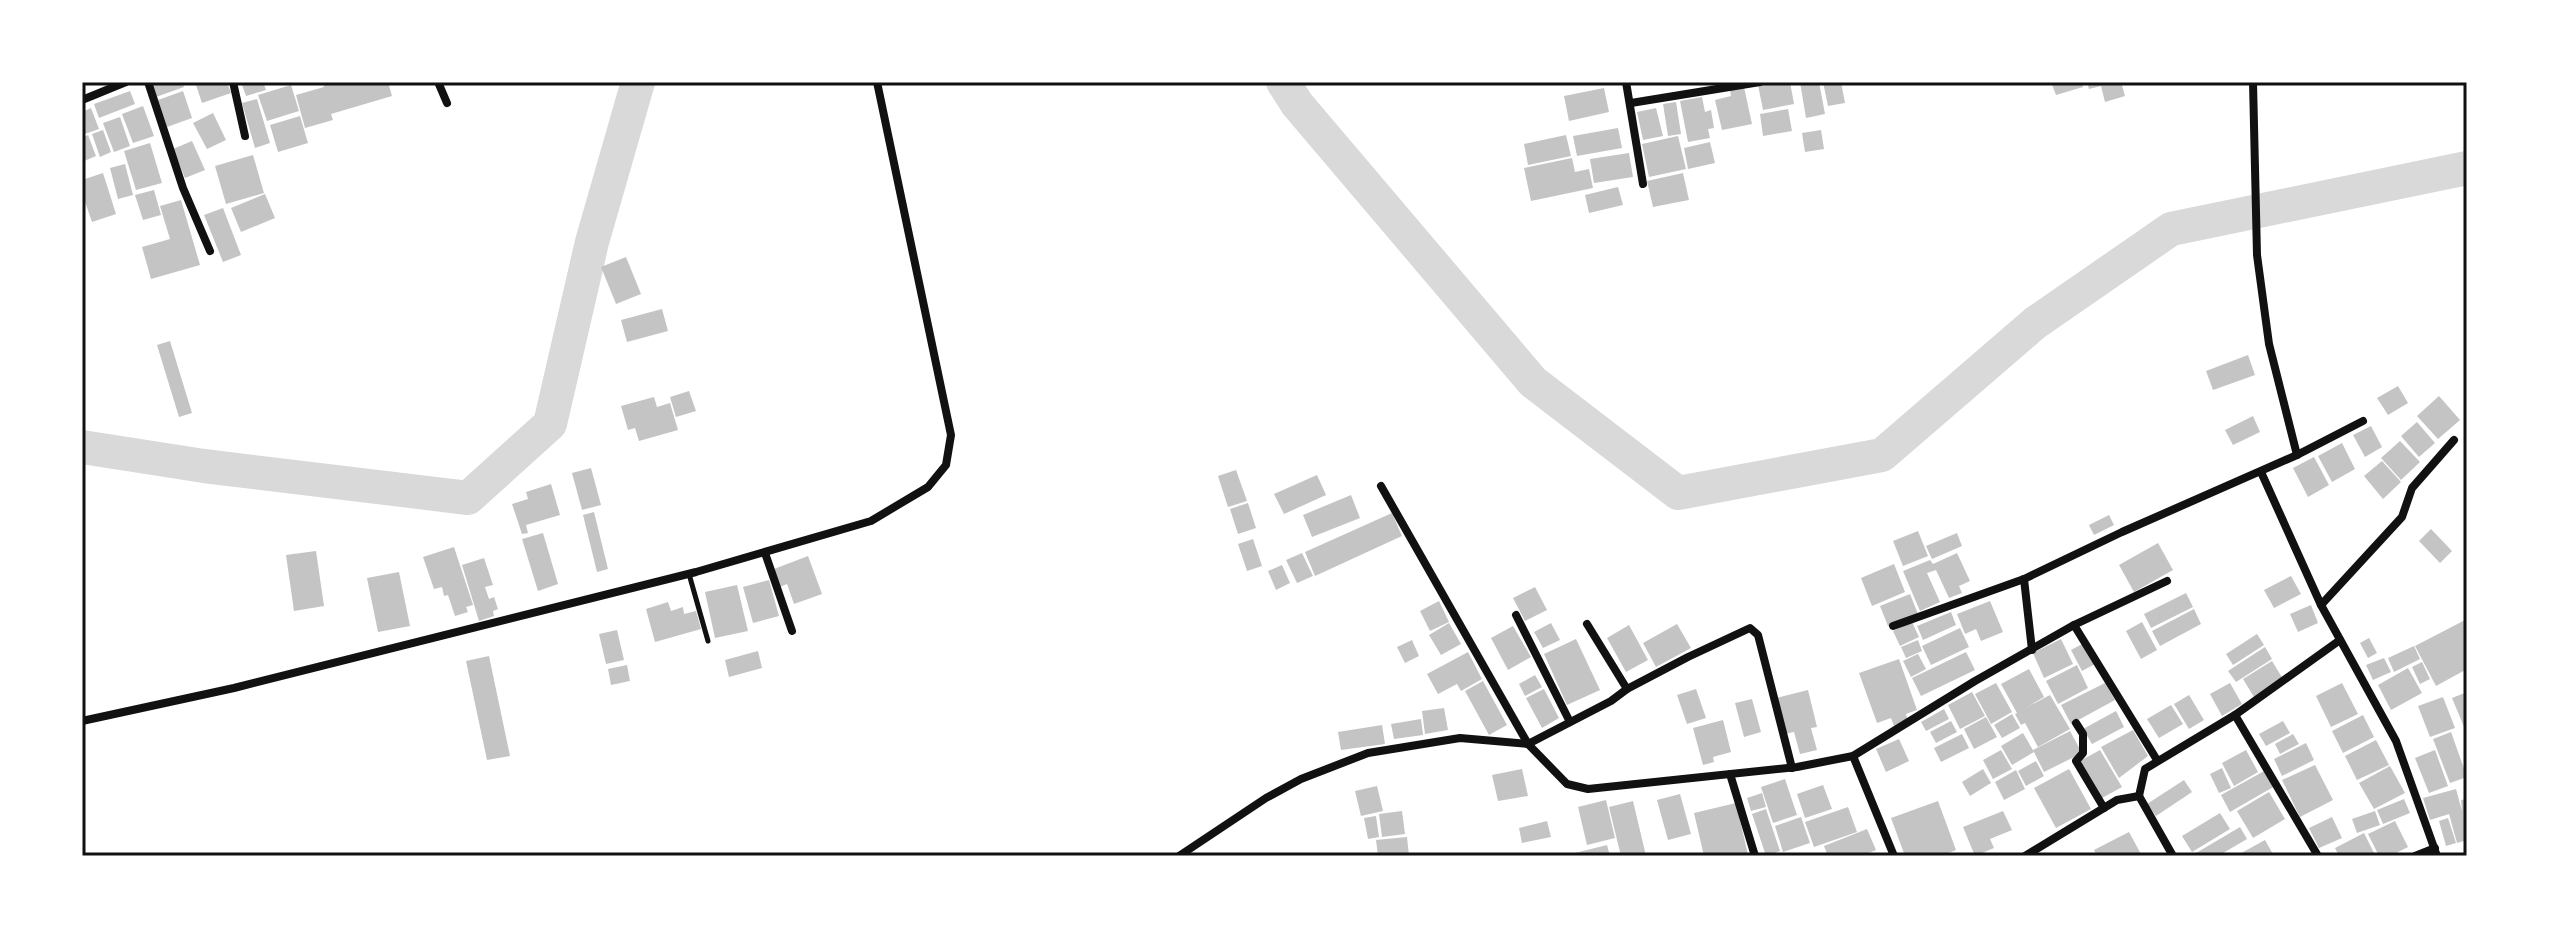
<svg xmlns="http://www.w3.org/2000/svg" width="2549" height="938" font-family="'Crimson Pro',serif">
	<rect width="100%" height="100%" fill="#fff"/>
	<g fill="none" stroke-linecap="round" stroke-linejoin="round">
		<g stroke="#d9d9d9" stroke-width="34">
			<path d="M1283,82L1297,104L1533,382L1678,493L1882,455L2035,323L2171,229L2467,168"/>
			<path d="M82,447L204,466L468,498L550,424L592,242L638,82"/>
		</g>
	</g>
	<g fill="#c4c4c4">
		<path d="M151,82H182L184,87L156,97Z"/>
		<path d="M195,82H227L231,93L202,103Z"/>
		<path d="M241,82H263L266,90L246,96Z"/>
		<path d="M326,82H388L392,96L331,114L333,120L305,128L296,95L324,87L323,83Z"/>
		<path d="M1773,82H1790L1794,104L1763,110L1758,85Z"/>
		<path d="M1800,82H1819L1825,114L1806,118Z"/>
		<path d="M1823,82H1841L1845,103L1828,106Z"/>
		<path d="M2051,82H2082L2083,87L2056,95Z"/>
		<path d="M2087,82H2121L2125,96L2105,102L2101,86L2089,89Z"/>
		<path d="M291,85L299,111L267,121L258,95Z"/>
		<path d="M1744,87L1752,124L1722,130L1715,100L1731,96L1730,90Z"/>
		<path d="M1604,88L1609,112L1569,121L1564,96Z"/>
		<path d="M130,91L135,104L99,118L94,104Z"/>
		<path d="M183,91L192,118L167,127L158,100Z"/>
		<path d="M1702,97L1705,112L1711,110L1714,128L1708,129L1710,138L1688,142L1680,101Z"/>
		<path d="M257,99L270,143L255,148L242,103Z"/>
		<path d="M1676,102L1681,134L1668,136L1663,104Z"/>
		<path d="M143,106L154,136L133,143L122,114Z"/>
		<path d="M91,108L99,129L82,135V112Z"/>
		<path d="M1656,108L1663,136L1643,140L1637,112Z"/>
		<path d="M1788,109L1792,131L1763,136L1760,114Z"/>
		<path d="M213,113L226,140L207,149L193,123Z"/>
		<path d="M300,116L308,143L278,152L270,125Z"/>
		<path d="M120,117L130,146L114,152L103,123Z"/>
		<path d="M1618,128L1622,148L1577,156L1573,136Z"/>
		<path d="M103,130L111,152L100,157L92,134Z"/>
		<path d="M1821,130L1824,149L1805,152L1802,133Z"/>
		<path d="M88,135L96,156L82,162V138Z"/>
		<path d="M1566,135L1571,156L1528,165L1524,144Z"/>
		<path d="M1678,136L1686,169L1649,177L1642,144Z"/>
		<path d="M192,141L205,170L185,178L173,149Z"/>
		<path d="M1710,142L1715,163L1688,169L1684,148Z"/>
		<path d="M150,143L162,183L136,190L124,151Z"/>
		<path d="M1629,153L1633,177L1594,183L1590,159Z"/>
		<path d="M253,155L264,193L226,204L215,166Z"/>
		<path d="M1572,158L1575,172L1589,169L1593,188L1531,201L1524,168Z"/>
		<path d="M125,164L133,195L118,199L110,168Z"/>
		<path d="M103,173L116,214L92,222L82,193V180Z"/>
		<path d="M1683,173L1689,200L1653,207L1647,181Z"/>
		<path d="M1618,187L1623,205L1589,213L1585,195Z"/>
		<path d="M154,190L161,215L143,220L135,195Z"/>
		<path d="M265,194L275,218L241,232L231,208Z"/>
		<path d="M181,200L200,265L151,279L142,247L170,239L160,206Z"/>
		<path d="M223,208L241,255L223,262L204,215Z"/>
		<path d="M626,257L641,294L616,304L601,267Z"/>
		<path d="M662,309L668,331L627,342L621,320Z"/>
		<path d="M170,341L192,413L179,417L157,345Z"/>
		<path d="M2248,355L2255,375L2213,390L2206,371Z"/>
		<path d="M2398,386L2408,403L2388,415L2377,398Z"/>
		<path d="M689,391L696,411L676,417L670,397Z"/>
		<path d="M2439,396L2460,420L2438,439L2417,416Z"/>
		<path d="M654,397L657,407L670,403L678,430L639,441L635,428L628,430L621,406Z"/>
		<path d="M2253,416L2260,432L2233,445L2225,430Z"/>
		<path d="M2417,422L2435,443L2419,457L2401,436Z"/>
		<path d="M2371,426L2382,447L2365,457L2353,435Z"/>
		<path d="M2400,441L2420,462L2401,480L2381,458Z"/>
		<path d="M2342,443L2355,469L2332,482L2318,456Z"/>
		<path d="M2314,457L2329,485L2308,497L2293,468Z"/>
		<path d="M2382,461L2401,482L2383,499L2364,476Z"/>
		<path d="M591,468L601,505L582,510L572,473Z"/>
		<path d="M1236,470L1247,501L1228,507L1218,476Z"/>
		<path d="M1317,475L1326,495L1284,514L1274,494Z"/>
		<path d="M551,484L560,515L526,525L528,533L522,534L512,504L528,499L526,492Z"/>
		<path d="M1351,495L1360,518L1312,537L1303,515Z"/>
		<path d="M1248,503L1256,528L1238,534L1230,509Z"/>
		<path d="M594,512L608,569L597,572L583,515Z"/>
		<path d="M1392,513L1402,536L1315,576L1305,552Z"/>
		<path d="M2109,515L2114,525L2094,535L2089,525Z"/>
		<path d="M2431,529L2452,551L2440,563L2419,541Z"/>
		<path d="M1918,531L1928,556L1903,566L1893,541Z"/>
		<path d="M543,533L558,584L538,591L522,539Z"/>
		<path d="M1957,533L1962,546L1932,559L1926,546Z"/>
		<path d="M1253,539L1262,566L1247,571L1238,544Z"/>
		<path d="M2158,543L2173,570L2134,592L2119,565Z"/>
		<path d="M454,547L473,605L466,607L468,612L455,616L448,595L444,596L442,587L434,589L423,557Z"/>
		<path d="M316,551L324,606L294,611L286,555Z"/>
		<path d="M1302,553L1313,576L1297,583L1286,560Z"/>
		<path d="M1957,553L1970,581L1959,586L1962,593L1949,598L1936,570L1927,573L1940,602L1920,611L1903,571L1930,560L1933,564Z"/>
		<path d="M808,556L822,594L794,604L787,584L780,587L774,569Z"/>
		<path d="M484,558L493,585L485,587L489,599L494,597L498,609L493,611L494,616L479,621L462,565Z"/>
		<path d="M1894,564L1905,592L1872,606L1861,578Z"/>
		<path d="M1282,565L1290,583L1276,590L1268,571Z"/>
		<path d="M399,572L410,626L378,632L367,578Z"/>
		<path d="M2291,576L2301,594L2274,608L2264,590Z"/>
		<path d="M769,580L779,616L753,623L743,587Z"/>
		<path d="M737,585L748,631L715,638L705,592Z"/>
		<path d="M1535,587L1547,610L1525,621L1513,598Z"/>
		<path d="M2186,593L2193,607L2151,628L2144,614Z"/>
		<path d="M1910,594L1918,614L1888,626L1880,606Z"/>
		<path d="M1439,601L1449,622L1430,631L1420,611Z"/>
		<path d="M1990,601L2003,632L1981,641L1976,629L1965,634L1957,614Z"/>
		<path d="M668,602L671,611L683,607L684,614L696,611L701,629L655,642L646,609Z"/>
		<path d="M2311,605L2318,623L2298,632L2290,614Z"/>
		<path d="M2194,609L2201,624L2160,646L2152,631Z"/>
		<path d="M1951,612L1956,625L1923,640L1917,626Z"/>
		<path d="M2467,619V669L2436,686L2415,646Z"/>
		<path d="M1912,622L1919,637L1900,646L1893,631Z"/>
		<path d="M2142,622L2157,650L2141,659L2126,631Z"/>
		<path d="M1449,623L1461,644L1441,655L1429,635Z"/>
		<path d="M1551,623L1560,640L1543,648L1534,632Z"/>
		<path d="M1677,624L1691,648L1656,667L1643,643Z"/>
		<path d="M1629,625L1648,660L1626,672L1607,638Z"/>
		<path d="M1513,626L1531,657L1508,670L1491,638Z"/>
		<path d="M1960,628L1969,647L1931,665L1922,646Z"/>
		<path d="M617,630L624,660L606,664L599,634Z"/>
		<path d="M2257,634L2264,645L2233,665L2226,654Z"/>
		<path d="M2369,638L2377,653L2368,658L2360,643Z"/>
		<path d="M1576,639L1600,690L1567,705L1544,654Z"/>
		<path d="M2061,639L2073,664L2044,678L2033,653Z"/>
		<path d="M1412,640L1419,656L1405,663L1397,647Z"/>
		<path d="M1918,640L1922,651L1906,658L1901,647Z"/>
		<path d="M2084,643L2095,664L2082,671L2071,650Z"/>
		<path d="M2414,646L2420,659L2394,672L2388,658Z"/>
		<path d="M2265,647L2272,659L2236,682L2228,671Z"/>
		<path d="M758,651L762,668L729,677L725,660Z"/>
		<path d="M1468,652L1482,679L1461,691L1457,684L1438,694L1427,674Z"/>
		<path d="M1966,652L1975,670L1921,696L1912,678Z"/>
		<path d="M1918,654L1926,669L1911,677L1903,661Z"/>
		<path d="M489,656L510,756L487,760L466,661Z"/>
		<path d="M2384,658L2391,672L2373,680L2366,665Z"/>
		<path d="M1899,659L1917,710L1906,714L1908,721L1894,726L1891,718L1877,723L1859,673Z"/>
		<path d="M2272,661L2283,679L2254,697L2243,679Z"/>
		<path d="M2422,662L2430,679L2420,684L2412,667Z"/>
		<path d="M627,665L630,681L611,685L608,669Z"/>
		<path d="M2077,665L2088,688L2058,704L2046,681Z"/>
		<path d="M2408,668L2422,693L2391,710L2378,685Z"/>
		<path d="M2029,669L2044,697L2027,707L2050,695L2070,729L2038,747L2025,723L2021,725L2015,714L2017,713L2001,684Z"/>
		<path d="M1535,675L1542,687L1525,696L1519,684Z"/>
		<path d="M1483,681L1507,725L1489,735L1465,691Z"/>
		<path d="M1996,683L2012,712L1991,724L1975,694Z"/>
		<path d="M2105,683L2115,700L2071,724L2061,705Z"/>
		<path d="M2230,683L2242,704L2222,716L2210,694Z"/>
		<path d="M2342,683L2358,714L2331,727L2316,696Z"/>
		<path d="M1544,689L1559,718L1542,728L1526,698Z"/>
		<path d="M1696,689L1706,718L1687,724L1677,695Z"/>
		<path d="M1808,690L1817,727L1811,728L1817,750L1800,754L1794,732L1785,734L1776,698Z"/>
		<path d="M1972,692L1985,716L1960,729L1948,705Z"/>
		<path d="M2467,692V734L2452,698Z"/>
		<path d="M2189,695L2204,720L2189,729L2174,704Z"/>
		<path d="M2443,697L2455,728L2430,737L2418,706Z"/>
		<path d="M1752,699L1761,732L1744,737L1735,703Z"/>
		<path d="M2171,705L2183,724L2159,738L2147,719Z"/>
		<path d="M1444,708L1448,730L1425,734L1422,711Z"/>
		<path d="M1944,709L1949,719L1926,731L1921,722Z"/>
		<path d="M2116,711L2124,727L2092,744L2083,729Z"/>
		<path d="M2012,714L2020,728L2002,738L1994,725Z"/>
		<path d="M2363,715L2374,737L2343,753L2332,731Z"/>
		<path d="M1986,717L1997,737L1974,749L1964,729Z"/>
		<path d="M1421,719L1423,735L1394,739L1391,724Z"/>
		<path d="M1723,720L1731,752L1713,757L1714,762L1703,765L1693,728Z"/>
		<path d="M1951,721L1957,732L1936,743L1930,732Z"/>
		<path d="M2283,721L2290,733L2266,746L2259,734Z"/>
		<path d="M1382,725L1385,744L1341,750L1338,732Z"/>
		<path d="M2133,730L2148,756L2119,778L2101,747Z"/>
		<path d="M2070,731L2082,753L2044,772L2033,750Z"/>
		<path d="M2451,732L2467,777L2450,783L2433,739Z"/>
		<path d="M2023,733L2034,752L2012,765L2001,746Z"/>
		<path d="M1962,734L1969,748L1941,762L1934,748Z"/>
		<path d="M2293,734L2299,744L2280,754L2275,744Z"/>
		<path d="M1899,739L1909,761L1886,772L1876,749Z"/>
		<path d="M2376,740L2389,765L2357,780L2345,756Z"/>
		<path d="M2306,743L2314,760L2282,776L2274,759Z"/>
		<path d="M2001,750L2012,769L1993,779L1983,760Z"/>
		<path d="M2100,750L2122,787L2102,798L2080,761Z"/>
		<path d="M2246,750L2258,772L2234,786L2222,763Z"/>
		<path d="M2435,750L2448,786L2429,793L2415,758Z"/>
		<path d="M2036,761L2044,776L2026,786L2018,771Z"/>
		<path d="M2315,765L2333,800L2300,817L2282,780Z"/>
		<path d="M2390,766L2405,793L2374,809L2359,783Z"/>
		<path d="M2222,768L2231,788L2219,793L2210,774Z"/>
		<path d="M1522,769L1528,796L1498,801L1492,775Z"/>
		<path d="M1983,769L1991,783L1970,796L1962,782Z"/>
		<path d="M2069,769L2091,809L2056,828L2034,788Z"/>
		<path d="M2016,770L2025,789L2004,800L1995,782Z"/>
		<path d="M2266,770L2275,786L2230,812L2221,795Z"/>
		<path d="M1785,779L1797,815L1773,823L1761,787Z"/>
		<path d="M2184,780L2192,792L2156,816L2147,804Z"/>
		<path d="M1823,785L1832,809L1805,818L1797,794Z"/>
		<path d="M1377,786L1383,811L1361,816L1355,791Z"/>
		<path d="M2456,789L2462,811L2461,800L2467,799V840L2457,843L2449,814L2430,820L2423,798Z"/>
		<path d="M2269,792L2285,819L2253,838L2237,811Z"/>
		<path d="M1762,793L1766,807L1751,811L1747,798Z"/>
		<path d="M1680,794L1691,834L1668,840L1657,800Z"/>
		<path d="M2404,799L2410,813L2383,824L2377,810Z"/>
		<path d="M1606,800L1615,838L1587,845L1578,807Z"/>
		<path d="M1633,801L1646,856H1621L1609,807Z"/>
		<path d="M1938,801L1956,850L1941,856H1905L1891,818Z"/>
		<path d="M1736,803L1748,855L1704,856L1694,813Z"/>
		<path d="M1848,807L1857,832L1814,847L1805,822Z"/>
		<path d="M1766,809L1780,851L1766,856L1752,814Z"/>
		<path d="M1402,811L1405,834L1382,837L1379,814Z"/>
		<path d="M2003,811L2012,830L1990,839L1994,848L1975,856L1963,827Z"/>
		<path d="M2375,811L2380,825L2357,833L2352,819Z"/>
		<path d="M2220,813L2230,829L2192,852L2182,836Z"/>
		<path d="M1376,816L1379,837L1368,839L1364,818Z"/>
		<path d="M1801,817L1810,843L1783,852L1775,826Z"/>
		<path d="M2332,817L2342,838L2319,848L2309,828Z"/>
		<path d="M2448,818L2456,843L2446,846L2439,821Z"/>
		<path d="M1547,821L1551,837L1522,843L1519,828Z"/>
		<path d="M2395,821L2408,847L2390,856H2379L2368,834Z"/>
		<path d="M2240,827L2247,839L2218,856H2191Z"/>
		<path d="M1867,829L1876,850L1861,856H1828L1824,846Z"/>
		<path d="M2129,832L2142,856H2097L2094,850Z"/>
		<path d="M2364,833L2374,853L2368,856H2339L2335,848Z"/>
		<path d="M1407,837L1409,856H1378L1376,840Z"/>
		<path d="M2265,840L2274,856H2236Z"/>
		<path d="M1607,845L1610,856H1576L1575,853Z"/>
	</g>
	<g fill="none" stroke-linecap="round" stroke-linejoin="round">
		<path stroke="#111" stroke-width="5" d="M689,574L708,641"/>
		<g stroke="#111" stroke-width="8">
			<path d="M148,82L183,188L210,251"/>
			<path d="M233,82L245,136"/>
			<path d="M438,82L447,103"/>
			<path d="M1626,82L1643,184"/>
			<path d="M2253,82L2257,255L2269,344L2297,455"/>
			<path d="M82,100L126,82"/>
			<path d="M1631,103L1760,82"/>
			<path d="M2261,472L2321,605L2396,741L2437,856"/>
			<path d="M1381,486L1528,744L1567,784L1588,789L1797,767L1853,756L1975,681L2074,625L2167,581"/>
			<path d="M765,553L792,631"/>
			<path d="M2024,579L2032,650"/>
			<path d="M2321,605L2402,517L2412,488L2454,440"/>
			<path d="M1516,615L1570,722"/>
			<path d="M2074,625L2157,760"/>
			<path d="M1893,626L2024,579L2122,532L2297,455L2363,421"/>
			<path d="M1627,689L1688,657L1750,628L1758,635L1792,768"/>
			<path d="M2235,715L2318,856"/>
			<path d="M82,721L234,688L696,572L871,521L928,487L946,465L951,435L877,82"/>
			<path d="M2076,723L2083,734V753L2076,761L2104,808"/>
			<path d="M1853,756L1894,856"/>
			<path d="M1730,774L1755,856"/>
			<path d="M2139,796L2145,769L2235,715L2340,640"/>
			<path d="M2139,796L2173,856"/>
			<path d="M1179,856L1266,798L1301,779L1368,753L1460,738L1528,744L1611,701L1627,689L1587,624"/>
			<path d="M2025,856L2117,800L2139,796"/>
			<path d="M2415,856L2435,848"/>
		</g>
	</g>
	<rect width="2549" height="938" fill="none" stroke="#ffffff" stroke-width="168"/>
	<rect x="84" y="84" width="2381" height="770" fill="none" stroke="#111" stroke-width="3"/>
</svg>
